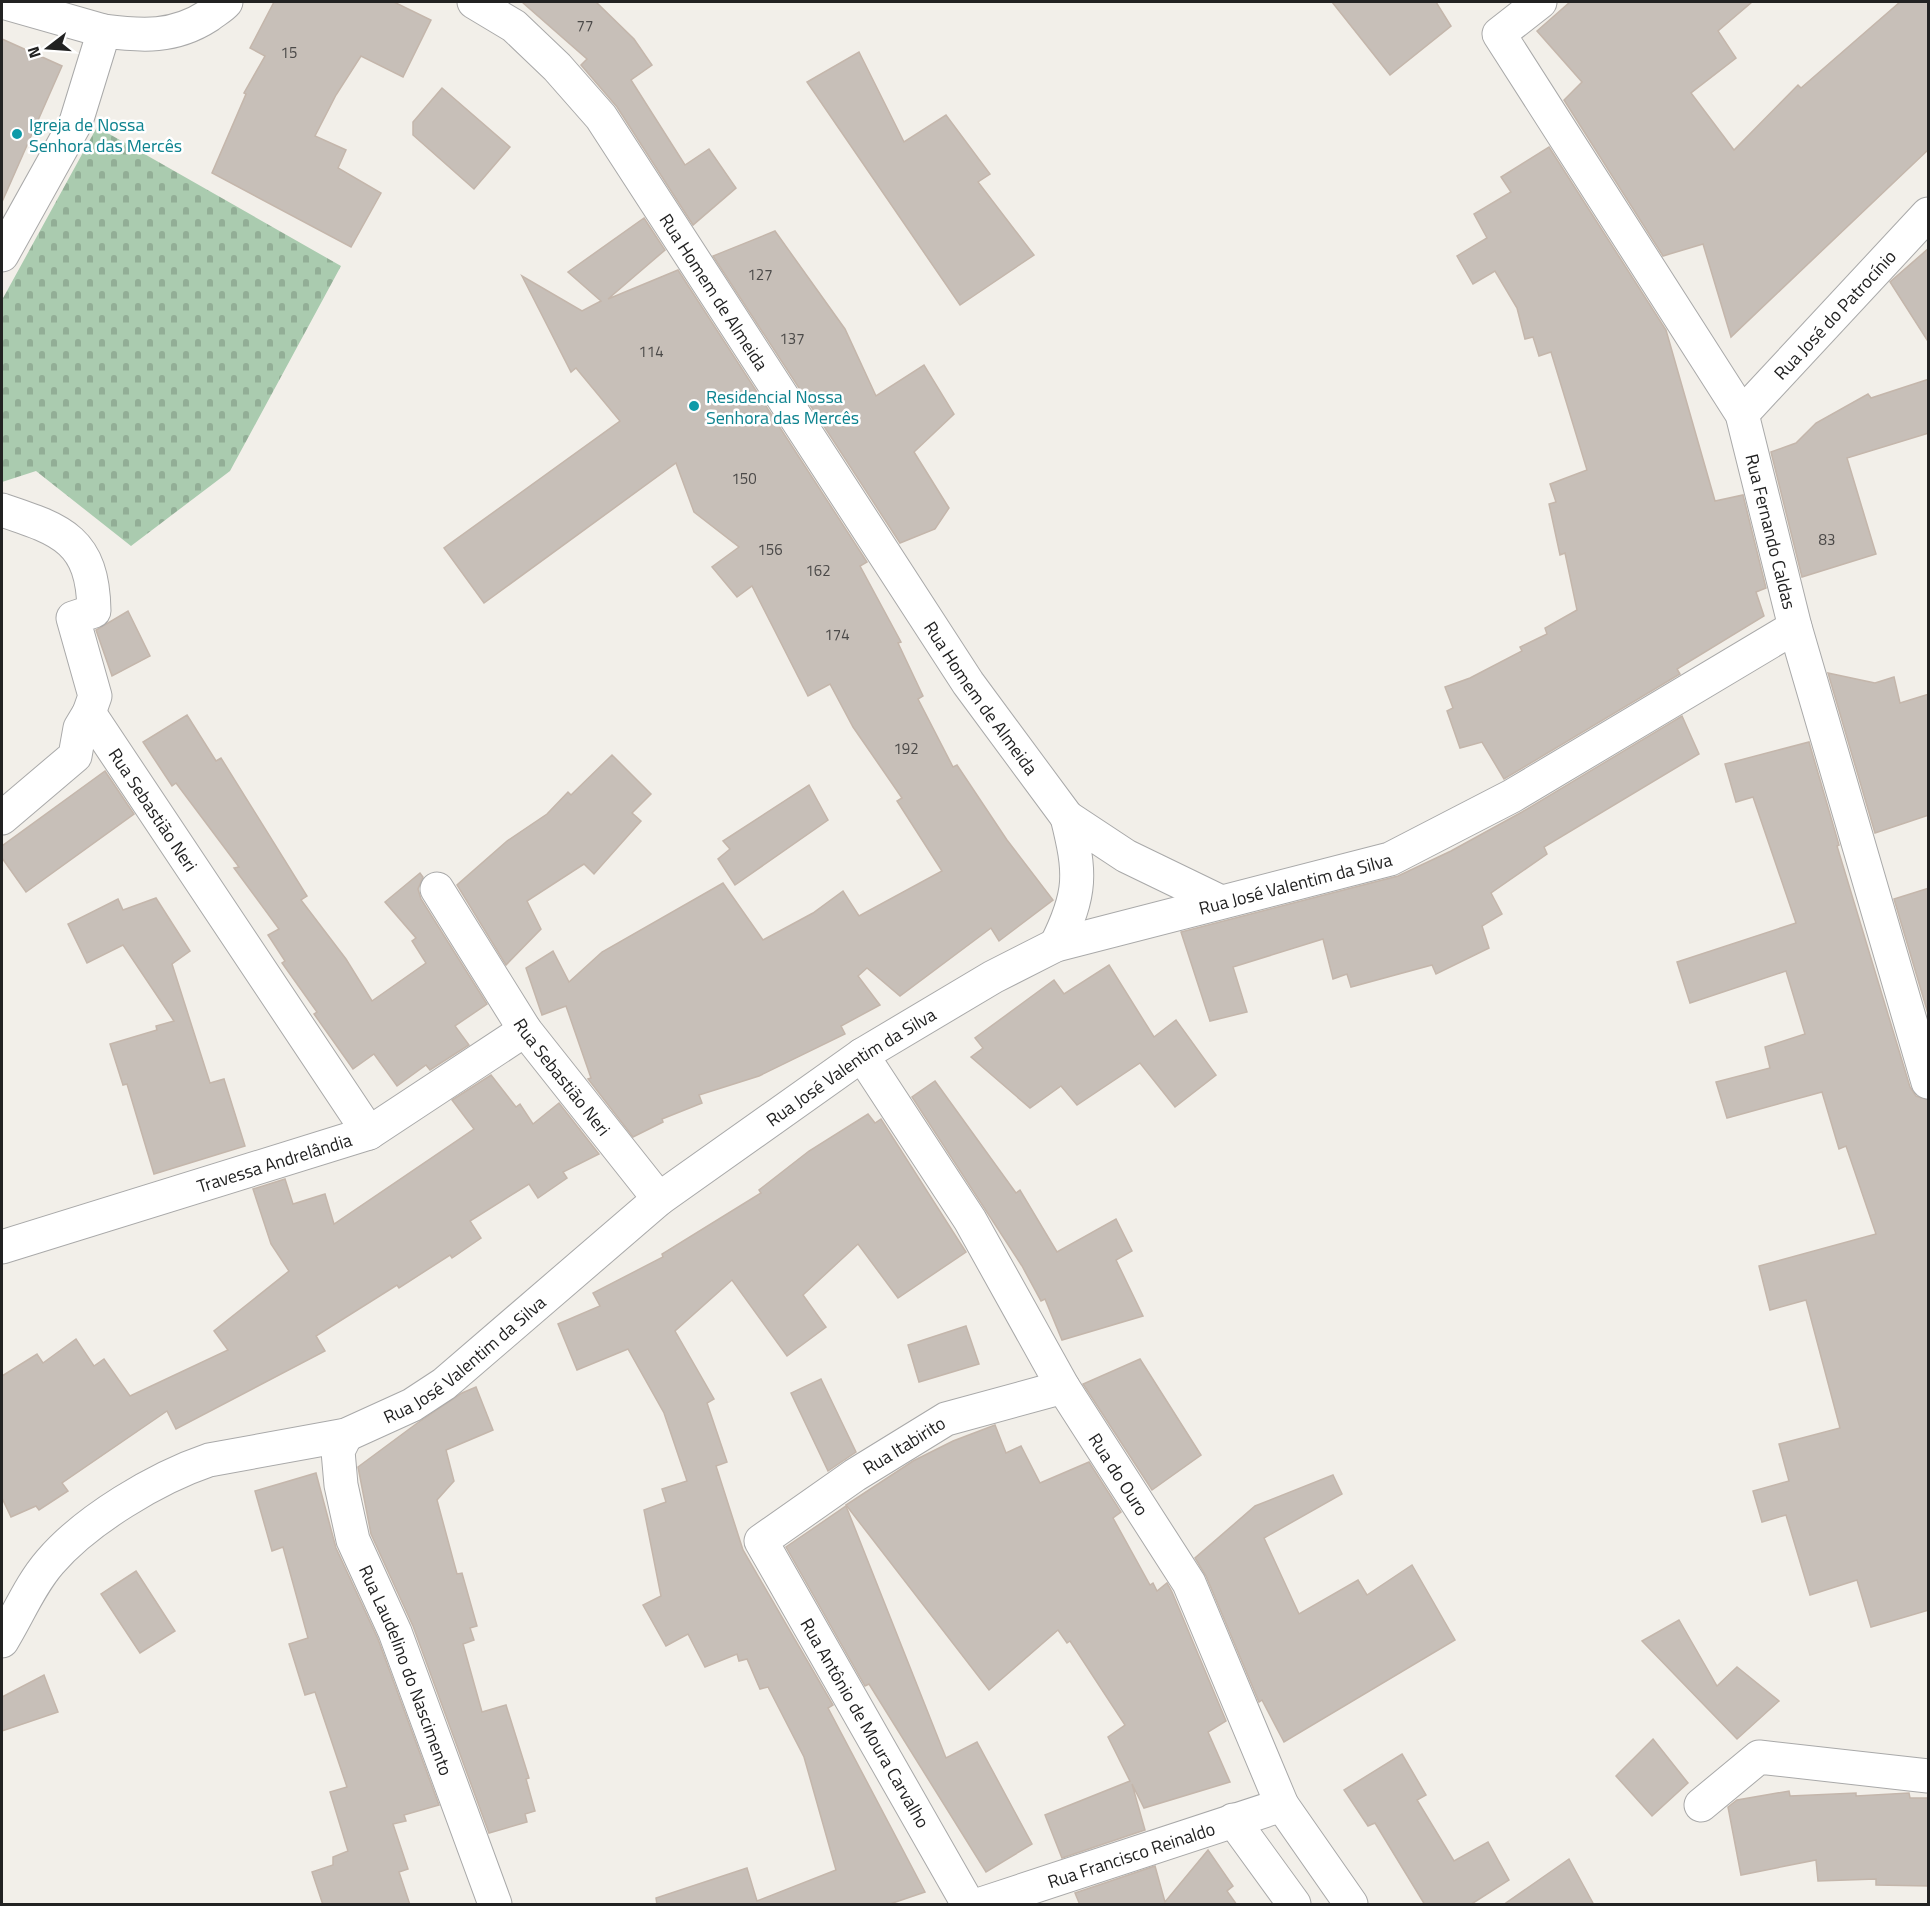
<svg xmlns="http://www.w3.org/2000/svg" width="1930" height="1906" font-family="'Titillium Web',sans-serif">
	<defs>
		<pattern id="cemetery-stones" width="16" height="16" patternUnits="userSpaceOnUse" patternTransform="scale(1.5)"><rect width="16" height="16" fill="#aacbaf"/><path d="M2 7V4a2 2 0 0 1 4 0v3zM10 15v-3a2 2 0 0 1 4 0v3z" fill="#92ae96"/></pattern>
	</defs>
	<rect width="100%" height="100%" fill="#f2efe9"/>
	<path fill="url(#cemetery-stones)" d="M97,127L341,266L230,471L131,546L36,471L2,482V300Z"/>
	<g fill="#c7bfb8" stroke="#c4b6ab" stroke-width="1.5">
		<path d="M274,2H394L431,20L403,77L361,56L336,95L315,136L346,150L338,168L381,193L351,247L212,173L246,94L244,93L265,56L250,48Z"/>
		<path d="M522,2H596L634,39L652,65L631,80L685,165L709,149L736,188L693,225L617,107L581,65L587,59Z"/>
		<path d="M1332,2H1436L1451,26L1390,75Z"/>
		<path d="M1570,2H1752L1718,31L1736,58L1691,93L1734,150L1798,85L1801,88L1900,2H1929V149L1731,337L1703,244L1663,256L1564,100L1582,82L1537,31Z"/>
		<path d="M2,39L62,66L2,202Z"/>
		<path d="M859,52L904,142L946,115L990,174L978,182L1034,255L960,305L807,82Z"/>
		<path d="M442,88L510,147L474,189L413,135V122Z"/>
		<path d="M1549,147L1666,330L1715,501L1743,495L1766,588L1756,592L1764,616L1677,669L1680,674L1504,779L1482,742L1460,748L1447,711L1453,708L1445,687L1470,678L1522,651L1520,647L1547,634L1545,628L1577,610L1565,553L1560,555L1549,504L1556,502L1550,484L1587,470L1551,352L1539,356L1533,337L1525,339L1517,308L1495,271L1473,284L1457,256L1487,238L1474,214L1511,192L1501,177Z"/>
		<path d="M644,218L665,250L608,299L678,270L867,562L860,566L901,642L898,643L923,696L918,699L953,767L957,765L1007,840L1053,900L999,941L991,928L900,996L867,968L858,976L880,1005L841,1026L845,1034L759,1076L699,1095L702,1103L662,1119L663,1122L633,1137L588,1079L591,1078L566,1006L542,1015L526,968L553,951L569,982L602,952L723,883L763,940L813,913L843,891L859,916L942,871L897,801L902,798L853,727L830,684L808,696L752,586L737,597L712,567L739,547L694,512L676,463L484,603L444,548L620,421L576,368L571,372L522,276L582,311L601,301L568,272Z"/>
		<path d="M775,231L845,329L876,396L924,365L954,414L914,452L949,508L935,529L900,543L713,256Z"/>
		<path d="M1929,248V343L1890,282Z"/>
		<path d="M1929,379V433L1847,458L1876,554L1802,577L1771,452L1796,443L1816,423L1868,394L1871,398Z"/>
		<path d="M128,611L150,656L112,676L96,630Z"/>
		<path d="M1828,673L1875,683L1894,677L1900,703L1929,694V815L1875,833Z"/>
		<path d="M187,715L216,761L221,758L307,896L301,900L346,959L372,1001L426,963L412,941L416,938L385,902L420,873L423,877L418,889L421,899L487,1004L455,1026L469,1045L430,1070L426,1065L397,1086L374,1054L353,1069L314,1014L317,1012L282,963L285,961L268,935L279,929L234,868L239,867L176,783L172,786L143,742Z"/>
		<path d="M1682,716L1699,754L1544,847L1547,854L1491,893L1502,914L1482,926L1489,948L1436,974L1432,965L1351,987L1347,974L1333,979L1323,939L1233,967L1247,1012L1210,1021L1181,932L1398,876L1451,851L1522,812Z"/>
		<path d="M1809,742L1839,845L1837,846L1910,1087L1916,1096L1929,1100V1610L1871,1627L1857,1580L1810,1595L1786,1515L1762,1522L1753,1491L1789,1481L1779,1444L1840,1428L1806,1300L1770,1310L1759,1266L1876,1234L1846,1146L1839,1149L1822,1092L1727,1118L1716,1082L1770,1068L1765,1047L1805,1034L1786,971L1690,1003L1677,962L1796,923L1753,797L1736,802L1725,764Z"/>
		<path d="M612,755L651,794L632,813L641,821L594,874L584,864L527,901L541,929L506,965L457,885L507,841L547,814L568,792L571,795Z"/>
		<path d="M105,771L134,814L26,892L2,858V846Z"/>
		<path d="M809,785L828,820L735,885L718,859L730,849L723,841Z"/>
		<path d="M1929,888V1017L1894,899Z"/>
		<path d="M156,898L190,951L172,964L210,1083L224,1079L245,1146L154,1174L127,1084L123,1085L110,1044L157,1030L156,1026L174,1021L123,945L87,963L68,924L118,899L123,910Z"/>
		<path d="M1109,965L1154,1037L1176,1020L1216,1075L1175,1107L1140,1063L1077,1105L1061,1086L1030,1108L971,1057L983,1048L975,1038L1054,980L1064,994Z"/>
		<path d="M491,1075L516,1107L520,1104L533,1124L559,1103L599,1154L563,1172L567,1178L538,1198L529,1184L470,1221L481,1238L452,1258L450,1255L399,1288L397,1285L316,1336L325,1351L176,1429L167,1411L62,1483L68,1491L39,1510L36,1506L11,1517L2,1498V1376L37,1354L43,1363L76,1339L94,1366L104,1359L130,1396L228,1350L214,1331L289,1271L271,1244L253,1189L285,1179L293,1204L325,1194L334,1224L474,1129L452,1100Z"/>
		<path d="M935,1081L1016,1193L1020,1190L1057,1252L1116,1219L1132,1251L1116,1260L1143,1316L1062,1340L1045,1299L1041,1301L1022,1266L912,1097Z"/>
		<path d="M868,1114L875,1123L881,1119L966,1252L898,1298L858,1244L803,1295L826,1327L787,1356L732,1280L675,1331L714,1399L707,1403L727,1462L716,1466L743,1550L833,1705L828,1708L925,1892L887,1905H657L656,1898L747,1868L757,1901L836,1870L804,1757L768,1687L760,1689L747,1659L739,1661L737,1654L705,1667L688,1634L666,1646L643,1605L661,1596L644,1510L666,1502L662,1489L687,1481L664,1413L628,1349L577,1370L558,1324L600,1306L593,1293L663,1257L662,1254L761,1193L759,1190L809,1151Z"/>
		<path d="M966,1326L979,1364L919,1382L908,1345Z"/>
		<path d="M1140,1359L1201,1455L1152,1490L1083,1384Z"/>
		<path d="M821,1379L856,1452L828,1471L791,1393Z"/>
		<path d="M476,1387L493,1430L446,1450L454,1481L437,1500L457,1574L462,1573L477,1626L470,1628L474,1640L463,1644L482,1712L506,1705L529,1778L526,1779L535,1811L525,1814L527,1822L489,1833L413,1626L371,1534L358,1467L416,1424L462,1393Z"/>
		<path d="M995,1425L1006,1453L1021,1446L1040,1483L1089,1462L1121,1512L1113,1518L1150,1585L1153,1583L1157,1591L1167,1583L1172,1592L1226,1721L1208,1732L1230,1782L1144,1808L1132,1784L1145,1830L1062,1858L1045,1815L1130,1781L1108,1737L1125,1725L1070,1641L1067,1643L1058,1630L989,1690L846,1505L913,1461L953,1441Z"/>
		<path d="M316,1473L336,1548L378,1639L439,1805L404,1815L406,1821L393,1824L408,1869L399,1872L410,1905H323L312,1872L333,1865V1857L348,1851L330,1792L347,1787L315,1692L305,1695L289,1644L308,1638L283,1547L272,1551L255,1491Z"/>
		<path d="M1333,1475L1342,1494L1264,1538L1299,1614L1358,1580L1367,1595L1412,1565L1455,1640L1284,1742L1262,1700L1259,1702L1206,1576L1195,1558L1255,1506Z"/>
		<path d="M846,1506L946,1758L977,1742L1032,1844L986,1872L869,1684L865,1686L786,1547Z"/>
		<path d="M136,1571L175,1631L140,1653L101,1594Z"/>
		<path d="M1679,1620L1717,1686L1737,1667L1779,1701L1737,1739L1642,1641Z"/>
		<path d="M44,1675L58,1712L2,1731V1697Z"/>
		<path d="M1653,1739L1688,1783L1652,1816L1616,1776Z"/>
		<path d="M1402,1754L1426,1795L1417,1800L1454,1861L1488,1842L1509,1880L1470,1905H1425L1375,1823L1368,1826L1344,1790Z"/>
		<path d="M1789,1791L1790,1796L1856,1793V1796L1909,1793L1910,1798H1929V1886L1876,1885V1879L1818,1881L1816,1860L1741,1875L1728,1807L1737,1800Z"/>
		<path d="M1208,1850L1233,1886L1227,1891L1237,1905H1080L1075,1893L1155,1866L1165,1902Z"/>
		<path d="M1569,1859L1594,1905H1503Z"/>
	</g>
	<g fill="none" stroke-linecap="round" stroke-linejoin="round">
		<defs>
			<g id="minor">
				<path d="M2,2L104,31"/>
				<path id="s1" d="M474,2L514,26L557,67L601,117L968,683L1067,817"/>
				<path id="s2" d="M1540,2L1499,34L1742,414L1795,627L1928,1082"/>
				<path d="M2,255L76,122L104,31C142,36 174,38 208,16C214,11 222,7 226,2"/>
				<path id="s3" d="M1742,414L1928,214"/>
				<path d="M2,510C62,530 93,540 94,611L73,618L95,696L89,713L80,728L75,756L2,818"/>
				<path id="s4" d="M89,713L369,1133"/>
				<path id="s5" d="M437,889L525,1030L659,1199"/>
				<path d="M1056,945C1082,893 1081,873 1067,817L1126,856L1219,901"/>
				<path id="s6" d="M862,1055L970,1220L1063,1387L1189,1583L1282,1805L1351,1904"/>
				<path id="s7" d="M2,1247L369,1133L525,1030"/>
				<path id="s8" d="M346,1435L338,1451L341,1485L353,1540L395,1632L495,1904"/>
				<path id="s9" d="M2,1641C18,1615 30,1585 50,1562C86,1520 156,1478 209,1460L346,1435L412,1405L444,1384L659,1199L862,1055L993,977L1056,945L1390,859L1512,796L1795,627"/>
				<path d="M1701,1805L1759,1757L1928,1776"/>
				<path d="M1233,1820L1294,1904"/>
				<path id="s10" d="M968,1904L761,1541L855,1475L946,1419L1063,1387"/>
				<path id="s11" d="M981,1904L1282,1805"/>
			</g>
		</defs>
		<use href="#minor" stroke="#a9a9a9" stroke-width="35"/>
		<use href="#minor" stroke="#fff" stroke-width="33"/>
	</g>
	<g fill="#0f9aa8" stroke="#fff" stroke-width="2">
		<circle cx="17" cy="134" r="6"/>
		<circle cx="694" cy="406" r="6"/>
	</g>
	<g text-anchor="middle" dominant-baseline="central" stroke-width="5" stroke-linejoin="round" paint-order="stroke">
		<g font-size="15" fill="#4b4948">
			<text x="585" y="25">77</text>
			<text x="289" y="52">15</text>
			<text x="760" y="274">127</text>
			<text x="792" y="338">137</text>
			<text x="651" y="351">114</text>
			<text x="744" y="478">150</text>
			<text x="1827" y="539">83</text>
			<text x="770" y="549">156</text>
			<text x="818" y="570">162</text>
			<text x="837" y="634">174</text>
			<text x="906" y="748">192</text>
		</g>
		<g font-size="18" fill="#0d838f" stroke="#fff" text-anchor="start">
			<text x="29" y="124">Igreja de Nossa<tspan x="29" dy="21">Senhora das Mercês</tspan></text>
			<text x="706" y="396">Residencial Nossa<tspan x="706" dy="21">Senhora das Mercês</tspan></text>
		</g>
		<g font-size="18" fill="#222" stroke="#fff">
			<text stroke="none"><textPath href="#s1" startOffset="381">Rua Homem de Almeida</textPath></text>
			<text stroke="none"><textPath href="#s3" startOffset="136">Rua José do Patrocínio</textPath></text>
			<text stroke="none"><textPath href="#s2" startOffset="624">Rua Fernando Caldas</textPath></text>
			<text stroke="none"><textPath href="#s1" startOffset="867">Rua Homem de Almeida</textPath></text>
			<text stroke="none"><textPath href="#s4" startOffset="116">Rua Sebastião Neri</textPath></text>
			<text stroke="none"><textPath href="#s9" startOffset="1536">Rua José Valentim da Silva</textPath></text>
			<text stroke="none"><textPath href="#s9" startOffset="1050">Rua José Valentim da Silva</textPath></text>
			<text stroke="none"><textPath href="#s5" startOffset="226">Rua Sebastião Neri</textPath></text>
			<text stroke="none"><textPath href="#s7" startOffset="285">Travessa Andrelândia</textPath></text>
			<text stroke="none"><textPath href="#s9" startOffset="564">Rua José Valentim da Silva</textPath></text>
			<text stroke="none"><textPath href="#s10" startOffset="590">Rua Itabirito</textPath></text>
			<text stroke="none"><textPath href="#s6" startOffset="492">Rua do Ouro</textPath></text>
			<text stroke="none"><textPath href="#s8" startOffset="249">Rua Laudelino do Nascimento</textPath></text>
			<text transform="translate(865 1723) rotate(60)">Rua Antônio de Moura Carvalho</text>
			<text stroke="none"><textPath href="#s11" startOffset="158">Rua Francisco Reinaldo</textPath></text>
		</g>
	</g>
	<rect width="1930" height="1906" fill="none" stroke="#222222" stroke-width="6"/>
	<g transform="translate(48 48) rotate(253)" stroke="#ffffff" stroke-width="4.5" paint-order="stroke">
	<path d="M0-4.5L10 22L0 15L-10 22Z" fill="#222222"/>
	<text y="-9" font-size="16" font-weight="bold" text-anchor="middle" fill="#222222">N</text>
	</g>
</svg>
